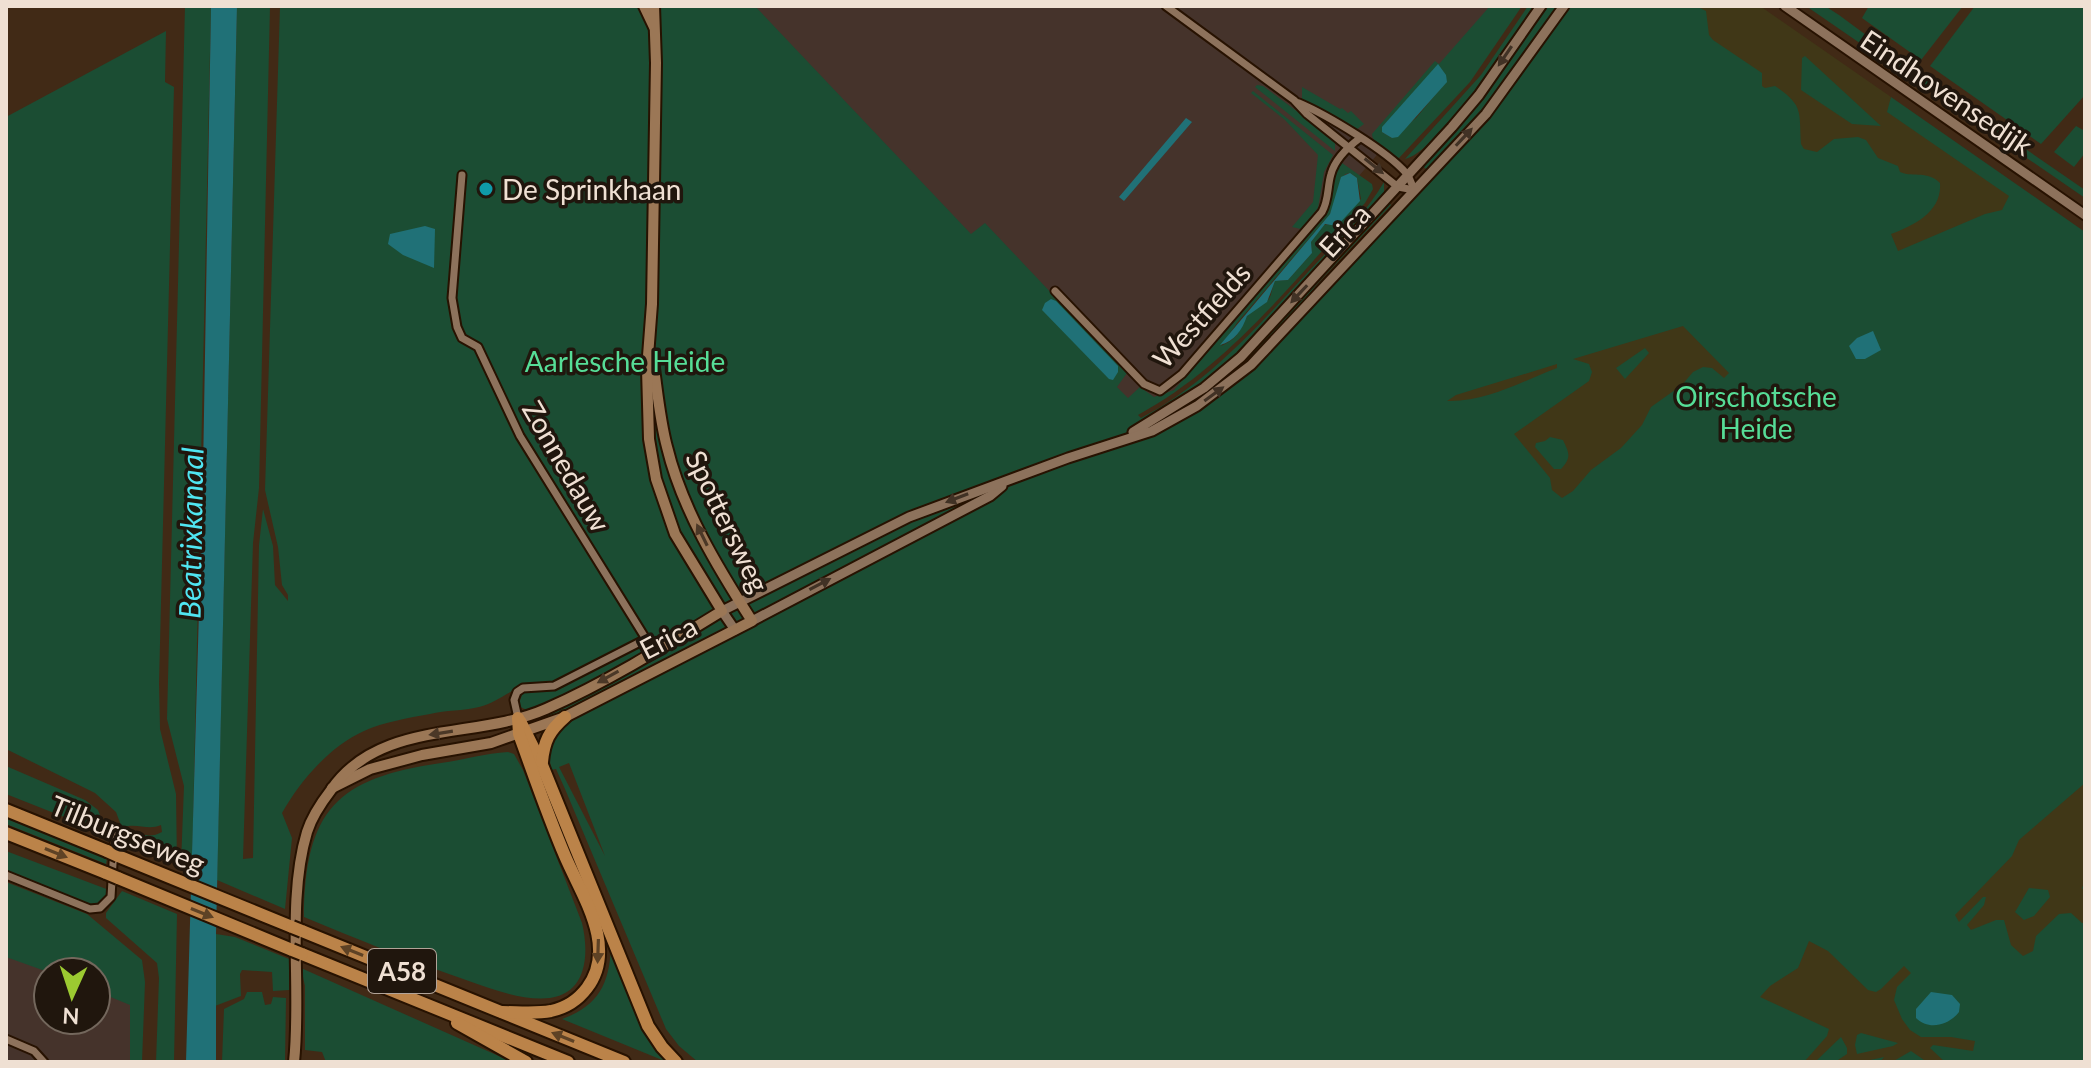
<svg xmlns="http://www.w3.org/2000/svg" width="2091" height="1068" font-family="Lato,sans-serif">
	<rect width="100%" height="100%" fill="#412a16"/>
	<g fill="#45332b">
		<path d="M730,6H1504L1178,388L1131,412Z"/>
		<path d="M6,954L48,972V1020H96V988L136,1003L134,1062H6Z"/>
	</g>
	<g fill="#1b4d33" fill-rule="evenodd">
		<path d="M185,6H211L192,869L181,864L184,786L167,719Z"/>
		<path d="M237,6H270L259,488L253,543L243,859L253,858L259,545L263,509L273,546L275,585L288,601V595L282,585L278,547L265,490L280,6H755L971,234L985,223L1127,373L1117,387L1128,398L1140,387L1154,397L1174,390L1326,214C1334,198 1329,178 1342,163L1372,184L1373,189L1365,203C1295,279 1230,365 1138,415L1141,418C1208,383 1257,327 1308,272C1335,243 1364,216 1384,182V196L1250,343L1220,372L1145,423L1154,432L1223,392L1507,92L1569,6H1749L1888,103L1891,97L2085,232V1062H698L679,1046L666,1029L565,789L556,769L551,770L549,751L556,733L543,704L527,710L518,706L523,692L537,691L534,684C512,686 500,702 479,707C463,711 446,710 430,714C408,718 384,722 364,731C330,746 300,781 282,813L292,838L285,909L217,880ZM1350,173L1357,178L1361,199L1331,224L1324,225L1311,242L1312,253L1288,280L1275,281C1272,287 1272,295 1268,300C1264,305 1256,308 1251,312C1238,323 1245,336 1221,346L1237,323L1330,214L1345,174ZM569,763L605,856L559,767Z"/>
		<path d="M1490,6H1522L1470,82L1399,158C1388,155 1373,146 1372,134L1435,61L1439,64ZM1447,81L1416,118L1392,138L1382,132Z"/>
		<path d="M1528,6H1536C1515,37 1437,153 1405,159L1481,75Z"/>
		<path d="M1548,6H1558L1493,102L1427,170L1422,165L1495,81Z"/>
		<path d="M1806,6H1825L1839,15L1950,97L2085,190V198Z"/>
		<path d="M1869,6H1963L1921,60L1862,18Z"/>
		<path d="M1975,6H2085V95L2041,144L1930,66Z"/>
		<path d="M166,31L165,82L174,87L159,683L160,729L176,794L177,864L122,840L129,833C141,833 150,839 162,832L161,825C148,831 135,822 122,828L116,812L95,793L6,749V117Z"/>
		<path d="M1257,85L1263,86L1330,136L1335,142V151L1255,87Z"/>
		<path d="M1302,87L1340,109L1342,108L1348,113L1351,111L1364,124L1356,130L1347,128L1302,99Z"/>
		<path d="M1253,91L1333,155L1324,172L1318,208L1301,229L1292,227L1313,202L1318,155L1285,120L1251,93Z"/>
		<path d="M2076,126L2085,131V153L2074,167L2054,152Z"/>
		<path d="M1388,202L1391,205L1317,284L1292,318L1258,354L1210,395L1156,426L1155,423L1201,394Z"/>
		<path d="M508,752L514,754L523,770L582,923C589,952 588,993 550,998C522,1001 492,989 466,980C411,961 357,939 304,917C305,810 337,778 441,763C463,760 486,753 508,752Z"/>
		<path d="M6,766L85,800L98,810L107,834L6,794Z"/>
		<path d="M6,816L107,858L106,864L6,824Z"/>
		<path d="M6,851L109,890C103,903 97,906 84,903L6,873Z"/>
		<path d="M6,882L87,914L142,960L145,982L142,1062H130V1005L96,991V972H48L6,957Z"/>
		<path d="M122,891L177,914L174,1062H156L159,978L157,963L106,918V913Z"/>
		<path d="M216,934L235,937L289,959V990L273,991L272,972L242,970L240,974L241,996L215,1006Z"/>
		<path d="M611,948L644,1032L667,1062L562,1019C598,1006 609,985 611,948Z"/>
		<path d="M301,968L512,1062H326L322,1052L305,1050V986Z"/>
		<path d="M247,992H262L265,1005L271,1004L273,997L286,998L285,1062H222L224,1009L244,999Z"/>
	</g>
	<g fill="#403717" fill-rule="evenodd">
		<path d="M1696,6H1760L1891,97L1887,112L2009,196L2002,210L1985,214L1898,251L1891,234C1914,225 1942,212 1940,183C1927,170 1915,178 1900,172L1898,166L1878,158L1866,140L1858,137L1834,139L1817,152L1804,149L1801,144C1799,111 1804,106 1775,86L1765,88L1762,86V73L1713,40L1709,35L1706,11ZM1805,56L1881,126L1852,124L1801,90L1802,58Z"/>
		<path d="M1683,326L1729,373L1724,378L1712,368L1703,367L1693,372L1682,385L1651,407L1642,425L1621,448L1591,470L1573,491L1562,498L1552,490L1550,478L1514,434L1589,381L1592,372L1589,364L1573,359ZM1645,348L1649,353L1625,379L1616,368ZM1550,437L1563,440C1569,453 1572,457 1561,469H1554L1535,447L1536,443L1545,441Z"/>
		<path d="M1557,364V368C1520,382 1487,402 1447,401L1456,395Z"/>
		<path d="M2085,783V881L2082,888L2085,893V923H2082L2071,913L2059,914L2036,936L2033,951L2023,956L2011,945L2004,920H1996L1971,930L1967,925L1984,905L1986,897H1983L1959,922L1955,915L2012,856L2019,840ZM2029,888L2048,890L2050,897L2034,916L2024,920L2015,912Z"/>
		<path d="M1809,941L1828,951L1868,990L1876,992L1881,989L1904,966L1911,973L1897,987L1894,1000L1902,1019L1910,1030L1921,1037H1951L1975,1041L1973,1051L1933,1045L1930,1048L1945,1062H1927L1911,1051L1892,1062H1880L1884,1057L1861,1062H1835L1847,1054V1048L1841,1037L1815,1062H1804L1827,1036L1829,1029L1760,997L1770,986L1798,968ZM1861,1033L1898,1043L1893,1046L1857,1054L1855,1045L1857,1035Z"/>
	</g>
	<g fill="#207177">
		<path d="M211,6H237L216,934V1062H186L203,472Z"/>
		<path d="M1438,64L1446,75L1447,82L1398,137L1392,138L1382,132V127Z"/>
		<path d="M1186,118L1192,122L1124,201L1119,197Z"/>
		<path d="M1350,173L1357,178L1360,201L1337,226L1325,224L1311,242L1312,253L1288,280L1275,281L1267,302L1247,316C1242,330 1235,341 1220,345L1330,214L1341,177Z"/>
		<path d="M425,226L435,229L434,268L403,255L388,244L390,234Z"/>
		<path d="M1051,299L1056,301L1118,366V372L1113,380L1109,379L1042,310L1045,303Z"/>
		<path d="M1873,331L1881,350L1865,359H1856L1849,346L1857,338Z"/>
		<path d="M1931,992L1952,995L1960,1004L1959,1012C1949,1025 1929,1031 1916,1018V1009Z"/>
	</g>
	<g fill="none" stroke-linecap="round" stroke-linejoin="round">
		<defs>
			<g id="minor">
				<path d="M1166,6L1294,100L1307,114L1398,187L1414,190"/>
				<path d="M1299,103C1327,115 1387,151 1406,173C1410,178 1412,184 1414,190"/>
				<path d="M462,175L452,298L457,327L462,338L478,347L520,436L646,639L554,686L523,688L517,692L514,700L518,718"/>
				<path d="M1055,291L1144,384L1160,391L1182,374L1322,212C1329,200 1327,187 1331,174C1335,159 1348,147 1360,138"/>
				<path d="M6,875L90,909L100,908L111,897L115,830"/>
				<path d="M6,1039L34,1051L44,1062"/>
			</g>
			<g id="tertiary">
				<path d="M1785,6L2085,215"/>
				<path d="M1133,432L1204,388L1241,357L1452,127L1479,95L1541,6"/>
				<path d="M752,621L990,496L1002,486"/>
				<path d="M735,630L722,611L909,517L1068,458L1152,431L1197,406L1251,365L1486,114L1564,6"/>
			</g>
			<g id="secondary">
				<path d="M644,6L654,27"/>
				<path d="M332,788L370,769L422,755L491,743L565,717L752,621C718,568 682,509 667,447C659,417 657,386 652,355"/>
				<path d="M294,1062C302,989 286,902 307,832C312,816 321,803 331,790C380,719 476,740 546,709C607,682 665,646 722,611L675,534L656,479L649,439L647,369L652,304L656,63L654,6"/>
			</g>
			<g id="motorway">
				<path d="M520,721L542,765L648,1026L662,1047L676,1062"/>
				<path d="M542,762C544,741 549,731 565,717"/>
				<path d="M6,810L107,851"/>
				<path d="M6,833L106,873"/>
				<path d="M118,856L292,927"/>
				<path d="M118,878L292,950"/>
				<path d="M302,931L624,1062"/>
				<path d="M302,954L568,1062"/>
				<path d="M502,1012C518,1012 535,1014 551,1011C565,1008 578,1000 587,988C618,947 582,896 565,856C548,816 534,775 519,734L518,718"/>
				<path d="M457,1023L526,1062"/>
			</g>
		</defs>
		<use href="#minor" stroke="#271201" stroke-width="11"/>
		<use href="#tertiary" stroke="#271201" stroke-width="13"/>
		<use href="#secondary" stroke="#271201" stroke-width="14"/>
		<use href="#motorway" stroke="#271201" stroke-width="16"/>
		<use href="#minor" stroke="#8d725c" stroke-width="7"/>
		<use href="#tertiary" stroke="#8d725c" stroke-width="9"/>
		<use href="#secondary" stroke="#9b7756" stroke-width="10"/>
		<use href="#motorway" stroke="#bb8349" stroke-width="12"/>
		<defs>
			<g id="motorway-bridge">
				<path d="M107,851L118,856"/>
				<path d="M106,873L118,878"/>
				<path d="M292,927L302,931"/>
				<path d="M292,950L302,954"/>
			</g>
		</defs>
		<use href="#motorway-bridge" stroke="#271201" stroke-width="16" stroke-linecap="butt"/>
		<use href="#motorway-bridge" stroke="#bb8349" stroke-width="12"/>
	</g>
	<defs><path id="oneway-solid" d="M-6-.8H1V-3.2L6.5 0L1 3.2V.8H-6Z" transform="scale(2)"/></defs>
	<g fill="#413225">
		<use href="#oneway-solid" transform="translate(1505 56) rotate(124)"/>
		<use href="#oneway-solid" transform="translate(1464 137) rotate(-47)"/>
		<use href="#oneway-solid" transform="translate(1374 166) rotate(39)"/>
		<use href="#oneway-solid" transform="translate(1299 294) rotate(133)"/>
		<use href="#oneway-solid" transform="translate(1214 394) rotate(-36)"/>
		<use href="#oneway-solid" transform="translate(957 498) rotate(159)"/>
		<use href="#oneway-solid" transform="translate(820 584) rotate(-28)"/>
	</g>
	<g fill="#4b3827">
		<use href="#oneway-solid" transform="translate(702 535) rotate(-116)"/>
		<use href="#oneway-solid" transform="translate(608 677) rotate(151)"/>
		<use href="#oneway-solid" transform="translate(441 733) rotate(171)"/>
	</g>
	<g fill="#5e4225">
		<use href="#oneway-solid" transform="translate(56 853) rotate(22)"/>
		<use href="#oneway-solid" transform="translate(202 913) rotate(22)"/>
		<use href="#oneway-solid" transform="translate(352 951) rotate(-158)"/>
		<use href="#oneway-solid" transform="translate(598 951) rotate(92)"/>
		<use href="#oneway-solid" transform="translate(563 1037) rotate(-158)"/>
	</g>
	<circle fill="#0f9aa8" stroke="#20160d" stroke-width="3" cx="486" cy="189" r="8"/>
	<g text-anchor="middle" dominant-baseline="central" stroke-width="7" stroke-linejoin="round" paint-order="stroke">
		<rect fill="#20160d" stroke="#b1a398" stroke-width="2" x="368" y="949" width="68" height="44" rx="6"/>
		<g font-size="26" font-weight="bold" fill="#efe0d3">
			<text x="402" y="971">A58</text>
		</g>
		<g font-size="28" fill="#efe0d3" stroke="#20160d">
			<text transform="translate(1947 92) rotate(34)">Eindhovensedijk</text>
			<text transform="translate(1344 230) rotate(-47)">Erica</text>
			<text transform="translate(1201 315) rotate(-48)">Westfields</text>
			<text transform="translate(567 466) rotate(60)">Zonnedauw</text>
			<text transform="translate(728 521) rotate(64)">Spottersweg</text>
			<text transform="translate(668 637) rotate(-27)">Erica</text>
			<text transform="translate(128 834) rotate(22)">Tilburgseweg</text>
		</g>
		<g font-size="28" fill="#efe0d3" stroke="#20160d" text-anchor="start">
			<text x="502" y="189">De Sprinkhaan</text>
		</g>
		<g font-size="28" fill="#56dd97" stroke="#20160d">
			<text x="625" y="361">Aarlesche Heide</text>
			<text x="1756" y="396">Oirschotsche<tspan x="1756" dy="32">Heide</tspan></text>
		</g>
		<g font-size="30" font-style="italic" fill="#50e5f1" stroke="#20160d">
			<text transform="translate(190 533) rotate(-89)">Beatrixkanaal</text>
		</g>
	</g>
	<rect width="2091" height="1068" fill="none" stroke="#efe0d3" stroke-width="16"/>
	<g transform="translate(72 996) rotate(183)"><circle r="38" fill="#20160d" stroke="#73675c" stroke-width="2"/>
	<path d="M0-6L14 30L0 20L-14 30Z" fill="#9cca31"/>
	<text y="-12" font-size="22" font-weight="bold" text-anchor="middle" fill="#efe0d3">N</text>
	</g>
</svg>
